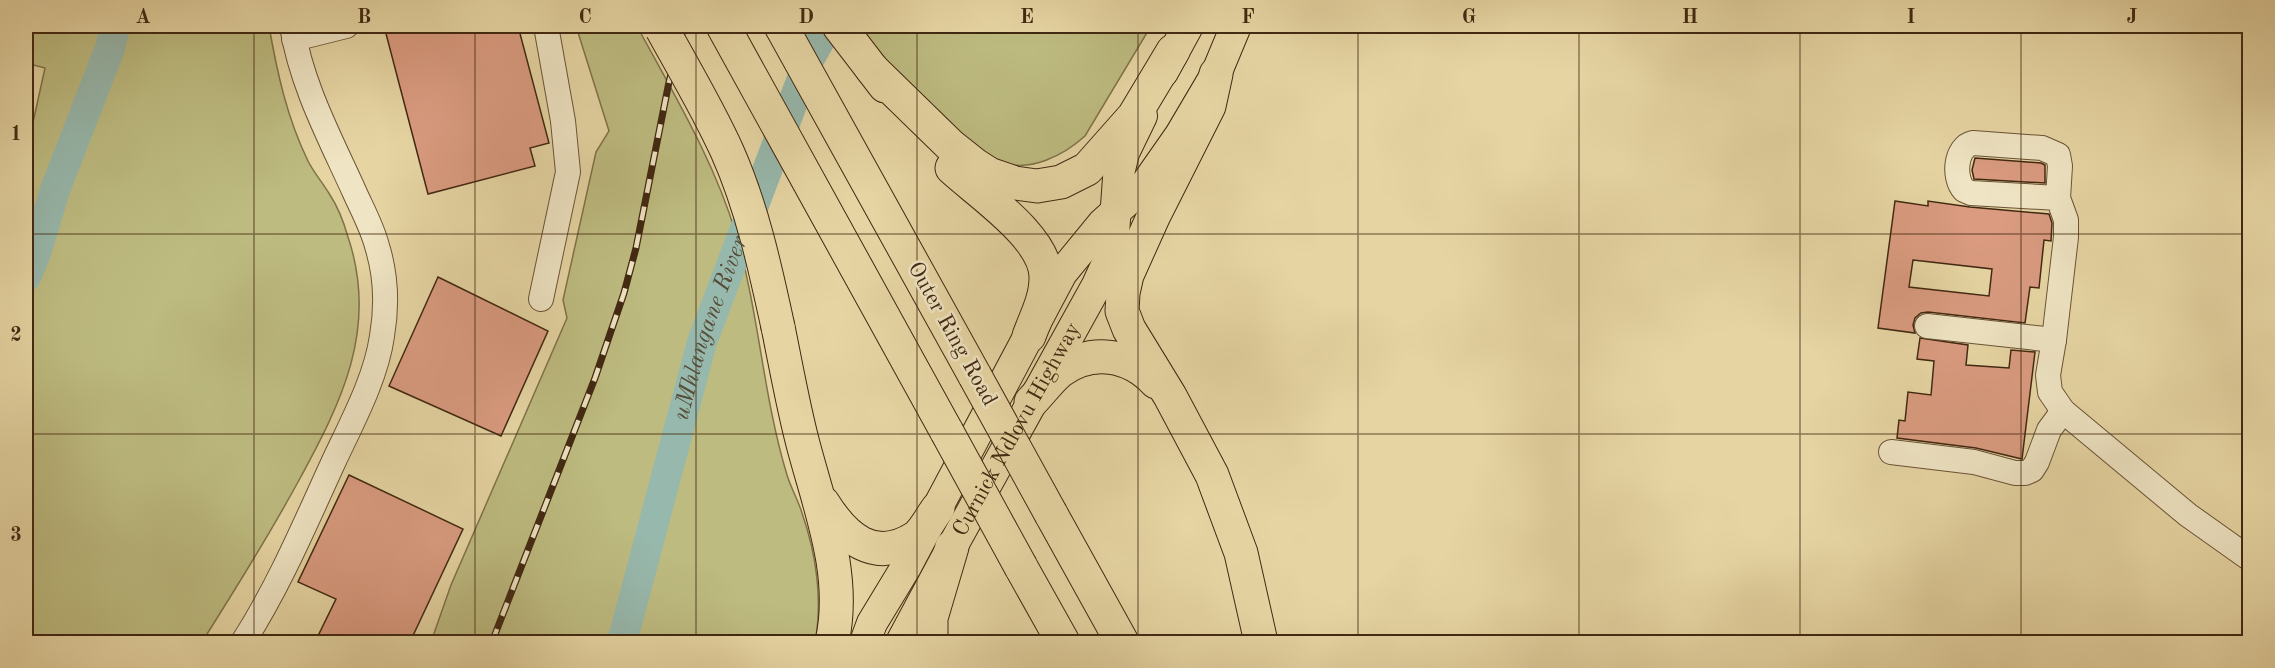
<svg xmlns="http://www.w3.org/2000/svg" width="2275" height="668" font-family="'Old Standard TT',serif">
	<rect width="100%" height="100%" fill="#e6d5a3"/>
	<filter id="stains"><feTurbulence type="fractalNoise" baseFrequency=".00333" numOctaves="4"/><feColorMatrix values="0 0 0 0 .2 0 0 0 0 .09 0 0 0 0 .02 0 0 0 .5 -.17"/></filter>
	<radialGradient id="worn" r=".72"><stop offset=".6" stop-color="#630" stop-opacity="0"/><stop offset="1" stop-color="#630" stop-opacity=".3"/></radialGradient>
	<g fill="#bdbb80" stroke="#7f7248" stroke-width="1.5">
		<path d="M26,26H269C277,72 287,118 308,161C314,173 323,183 330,195C338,207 344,223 348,237C379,329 341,403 298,482C268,537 235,590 202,642H26V154L45,68L26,63Z"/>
		<path d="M576,26H637C673,93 714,160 736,234C759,313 763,396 787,475C791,488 798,500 802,513C816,553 823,600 815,642H431L451,585L567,318L563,300L596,152L609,131Z"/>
		<path d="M857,26H1151L1085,136C1064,155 1030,173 1001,162C977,153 960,134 942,117C928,103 913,90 899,76C884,60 871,42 857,26Z"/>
	</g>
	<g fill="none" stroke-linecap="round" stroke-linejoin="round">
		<g stroke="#97b8ac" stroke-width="30">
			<path d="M26,277L36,253L55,190L110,48L115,26"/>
			<path id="s1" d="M622,642L702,342L809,60L828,26"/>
		</g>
	</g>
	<g fill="#da9b80" stroke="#412811" stroke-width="1.5" fill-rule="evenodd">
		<path d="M384,26H518L549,143L530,148L535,166L428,194Z"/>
		<path d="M1975,158L2041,163L2045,165V183L1974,179L1972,170Z"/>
		<path d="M1895,201L1928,206V201L1970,207L2049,214L2052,223L2051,241L2044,240L2039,288L2030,287L2025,323L1928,312L1921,313L1915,318L1913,325L1915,333L1878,328ZM1913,260L1992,269L1989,296L1909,287Z"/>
		<path d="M438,277L548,331L501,436L389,386Z"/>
		<path d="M1920,338L1968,345L1966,365L2009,368L2011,350L2035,352L2022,459L1976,448L1897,438L1899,420L1905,421L1908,392L1931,395L1934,361L1917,359Z"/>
		<path d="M349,475L463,529L410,642H315L336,599L298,582Z"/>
	</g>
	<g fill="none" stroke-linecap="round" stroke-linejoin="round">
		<defs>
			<g id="minor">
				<path d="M294,39L346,26"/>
				<path d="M2058,198L1971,193L1964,190C1953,178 1955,147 1973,143L2042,148L2058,155L2060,166L2058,198L2066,220V237L2054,340L2048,375L2050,392L2063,411L2188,515L2250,559"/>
				<path d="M541,299L568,172L563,121L546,26"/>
				<path d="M1927,326L2054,340"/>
				<path d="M1891,452L1974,462L2015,473H2025L2032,470L2037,462L2049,430L2063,411"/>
				<path d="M243,642C279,586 305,524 333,463C351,424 376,379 382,336C387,307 386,275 377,246C372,227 362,209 354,191C330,138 301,84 292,26"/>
			</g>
			<g id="major">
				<path d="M1163,72L1188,26"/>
				<path d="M865,642L872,623L906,567L1062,273L1103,223L1145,185L1180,135L1216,74L1236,26"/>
				<path id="s2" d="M901,642L952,547L1097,285L1108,261L1114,234L1118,178L1124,153L1142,116"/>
			</g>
			<g id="highway">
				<path d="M723,26L947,432"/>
				<path d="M781,26L975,376"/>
				<path d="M839,26L885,86"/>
				<path d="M872,69L951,146L975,165L989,174L1015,183L1037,186L1061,182L1087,169L1134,116L1173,51"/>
				<path d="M1216,74L1209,106L1154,215L1127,275L1123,293L1122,311L1129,329L1170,396L1212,475L1241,553L1261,642"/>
				<path d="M952,168C980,194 1047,238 1046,278C1046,299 1036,317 1029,336"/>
				<path d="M778,327C786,366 793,406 803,444C820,509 847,575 832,642"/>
				<path d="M1031,402C1041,392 1050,379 1060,371C1092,348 1130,354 1156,382"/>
				<path d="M823,503C845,538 874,564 915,538C924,532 931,517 938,508"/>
				<path d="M1051,514L1122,642"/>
				<path d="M1021,567L1063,642"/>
				<path d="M931,642V618L952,547"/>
			</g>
		</defs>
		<use href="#minor" stroke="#6a5336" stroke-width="26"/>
		<use href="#major" stroke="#412811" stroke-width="32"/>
		<use href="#highway" stroke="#412811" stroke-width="35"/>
		<use href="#minor" stroke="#efe4c3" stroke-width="24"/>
		<use href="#major" stroke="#e6d5a3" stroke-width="30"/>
		<use href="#highway" stroke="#e6d5a3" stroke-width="33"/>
		<defs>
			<path id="rail" d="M492,642L595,378L624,293L636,248L669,82L684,26"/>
		</defs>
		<use href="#rail" stroke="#412811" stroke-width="7"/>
		<use href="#rail" stroke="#efe4c3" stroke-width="4.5" stroke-dasharray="14" stroke-linecap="butt"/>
		<defs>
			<g id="highway-bridge">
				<path d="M662,29C684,69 708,109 727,151C752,207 765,267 778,327"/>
				<path d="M975,376L1051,514"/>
				<path d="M947,432L1021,567"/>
			</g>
		</defs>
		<use href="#highway-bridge" stroke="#412811" stroke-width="35" stroke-linecap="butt"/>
		<use href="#highway-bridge" stroke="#e6d5a3" stroke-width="33"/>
	</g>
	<path fill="none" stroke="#412811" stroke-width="1.5" stroke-opacity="0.55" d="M254,26V642M475,26V642M696,26V642M917,26V642M1138,26V642M1358,26V642M1579,26V642M1800,26V642M2021,26V642M26,234H2250M26,434H2250"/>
	<g text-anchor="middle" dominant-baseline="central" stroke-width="5" stroke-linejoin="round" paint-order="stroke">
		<g font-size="22" fill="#412811" stroke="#efe4c3">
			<text transform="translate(952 334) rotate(61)">Outer Ring Road</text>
			<text stroke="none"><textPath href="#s2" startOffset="242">Curnick Ndlovu Highway</textPath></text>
		</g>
		<g font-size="24" font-style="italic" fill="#564c38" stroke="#efe4c3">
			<text stroke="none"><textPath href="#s1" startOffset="326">uMhlangane River</textPath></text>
		</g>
	</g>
	<rect width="2275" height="668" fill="none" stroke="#e6d5a3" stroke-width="66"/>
	<rect x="33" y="33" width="2209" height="602" fill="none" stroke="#412811" stroke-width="2"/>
	<g font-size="20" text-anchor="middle" font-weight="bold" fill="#412811">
		<text x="143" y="23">A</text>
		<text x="364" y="23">B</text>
		<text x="585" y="23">C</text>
		<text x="806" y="23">D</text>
		<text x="1027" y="23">E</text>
		<text x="1248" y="23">F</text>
		<text x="1469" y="23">G</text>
		<text x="1690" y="23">H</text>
		<text x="1911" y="23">I</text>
		<text x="2132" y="23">J</text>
		<text x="16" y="140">1</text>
		<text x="16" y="341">2</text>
		<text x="16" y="541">3</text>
	</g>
	<rect width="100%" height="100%" filter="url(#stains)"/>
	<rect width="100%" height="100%" fill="url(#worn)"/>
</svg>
